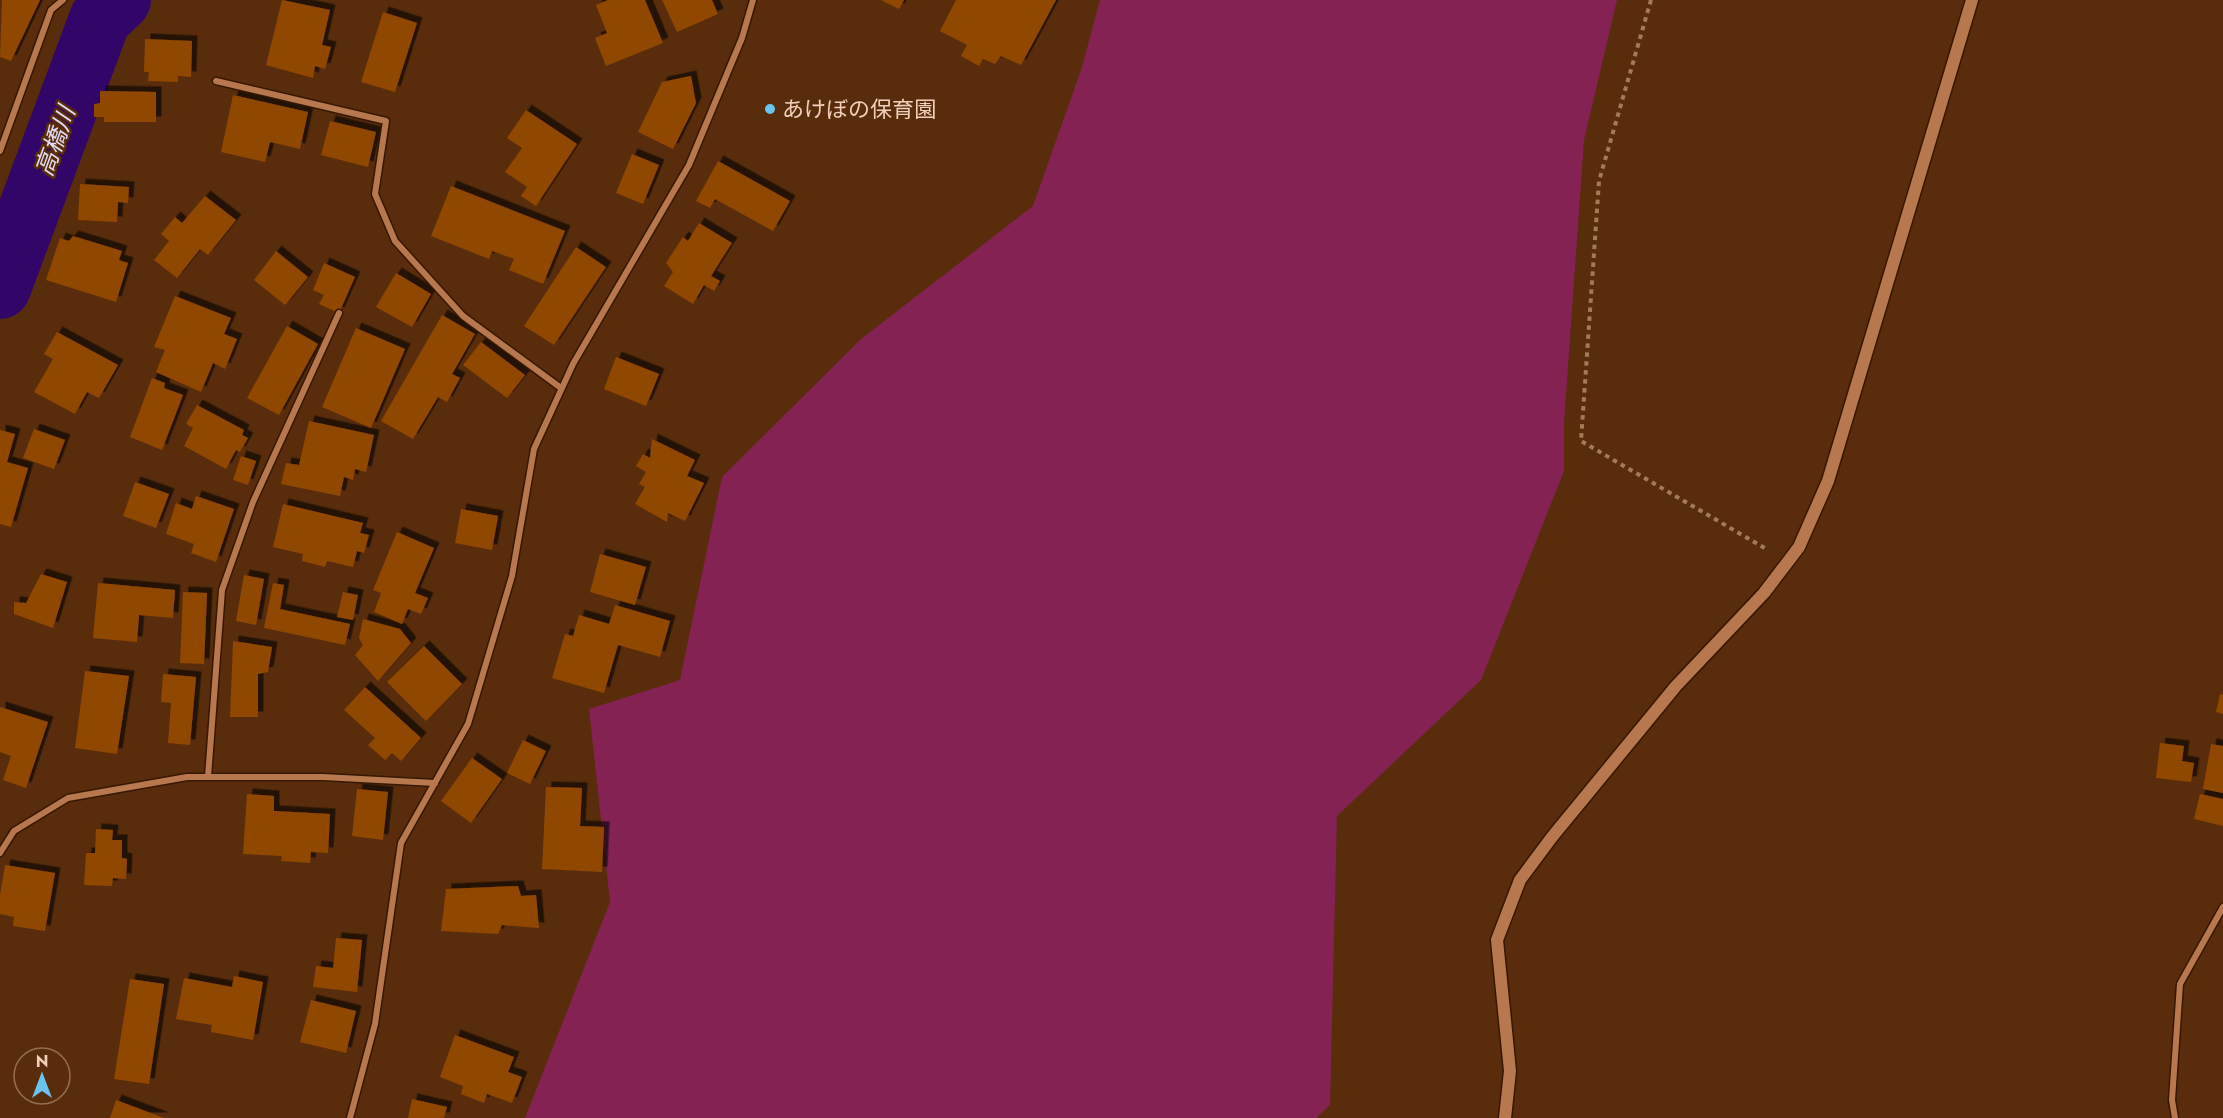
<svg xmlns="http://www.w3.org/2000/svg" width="2223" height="1118" font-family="Jost,'Noto Sans JP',sans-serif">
	<defs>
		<filter id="shadow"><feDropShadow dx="5.5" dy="-5.5" stdDeviation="0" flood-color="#0009"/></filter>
	</defs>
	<rect width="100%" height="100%" fill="#592d0b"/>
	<path fill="#832253" d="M1100,0H1617L1584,140L1564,423V471L1481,680L1337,816L1330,1105L1316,1118H525L610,902L589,709L680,680L722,477L861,339L1033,206L1082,67Z"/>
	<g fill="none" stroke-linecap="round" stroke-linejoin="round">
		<path stroke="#320669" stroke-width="62" d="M0,288L100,19L120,0"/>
	</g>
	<g fill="#904705" filter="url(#shadow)">
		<path d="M2,0H40L11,61L0,57Z"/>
		<path d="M282,0L330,10L322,45L331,47L325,69L315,66L313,78L266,65Z"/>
		<path d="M608,0H645L663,43L606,66L595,38L607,33L596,5Z"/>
		<path d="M662,0H712L718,14L677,32Z"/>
		<path d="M881,0H904L899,9Z"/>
		<path d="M956,0H1056L1021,65L1001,56L995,64L983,59L979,66L961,56L967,45L940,31Z"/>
		<path d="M383,12L417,23L395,92L361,82Z"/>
		<path d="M145,39L192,41L191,77L178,76V82L148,81L149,72H144Z"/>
		<path d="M691,76L696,103L673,149L638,132L662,82Z"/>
		<path d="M100,91L156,92V122H104V117H94V104L100,103Z"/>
		<path d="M233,95L308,112L300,149L270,142L265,162L221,152Z"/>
		<path d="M526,110L577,144L536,206L521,196L527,187L505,172L522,148L507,138Z"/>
		<path d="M330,121L376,132L368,167L321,155Z"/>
		<path d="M632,154L659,165L643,204L616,193Z"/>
		<path d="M718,161L790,201L773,231L715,199L710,208L696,201Z"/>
		<path d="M80,184L129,187L128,203L118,202L117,222L78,220Z"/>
		<path d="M451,186L565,231L543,284L509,270L514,259L492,251L489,259L431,236Z"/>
		<path d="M205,196L236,220L208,255L200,249L177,278L154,260L169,241L161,234L175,217L182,223Z"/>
		<path d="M699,223L732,243L711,276L720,281L714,291L704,285L693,304L664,286L673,272L666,263L683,237L688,241Z"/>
		<path d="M73,236L122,251L119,260L128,263L116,302L46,280L60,238L69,241Z"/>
		<path d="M576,247L606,267L554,345L524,326Z"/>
		<path d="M276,251L308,277L285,305L254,280Z"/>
		<path d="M324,263L355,277L339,313L319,304L324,295L313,290Z"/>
		<path d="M396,273L431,294L412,327L376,307Z"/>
		<path d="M175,296L231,318L224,334L237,339L225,369L213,363L201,392L156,372L165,350L154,347Z"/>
		<path d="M442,315L475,334L452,374L460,378L447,402L438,397L413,439L381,421Z"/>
		<path d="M287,326L318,344L279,415L247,398Z"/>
		<path d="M356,328L405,349L371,428L322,407Z"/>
		<path d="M57,332L118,365L99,398L87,392L75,414L34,392L53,359L44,354Z"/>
		<path d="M481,342L525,375L507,398L463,365Z"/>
		<path d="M616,357L659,374L646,406L604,389Z"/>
		<path d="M152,378L165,383L164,388L183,395L162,450L130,437Z"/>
		<path d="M197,405L244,430L242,435L248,438L240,452L236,450L226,469L184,446L193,428L186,424Z"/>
		<path d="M309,421L374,435L366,472L355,469L353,480L344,477L340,496L281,484L286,463L299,465Z"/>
		<path d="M34,429L65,440L54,469L23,458Z"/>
		<path d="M0,430L15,434L7,462L28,468L11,527L0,524Z"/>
		<path d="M652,439L695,460L687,476L704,483L685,521L668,513L667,522L635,504L645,487L639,484L646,472L636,466L643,454L650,458Z"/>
		<path d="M241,456L256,461L248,485L233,480Z"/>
		<path d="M135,482L169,494L156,528L123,516Z"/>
		<path d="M196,496L234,509L216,562L191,553L194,544L166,534L176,503L192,509Z"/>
		<path d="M283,504L363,523L360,533L369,535L364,553L357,551L353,567L327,561L325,567L302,561L303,554L273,547Z"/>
		<path d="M461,509L498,516L492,550L455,543Z"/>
		<path d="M397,532L434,548L415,593L428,598L421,614L408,609L402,624L374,612L381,593L373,590Z"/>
		<path d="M600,554L646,567L635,605L590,592Z"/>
		<path d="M41,574L67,582L53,628L14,614V602L26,603Z"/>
		<path d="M244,575L264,579L256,625L236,621Z"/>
		<path d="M98,583L175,590L173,618L139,615L137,642L93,638Z"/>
		<path d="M273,583L284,585L280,609L350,624L345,645L264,628Z"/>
		<path d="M183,592L207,593L204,664L180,663Z"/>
		<path d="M343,592L358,595L353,620L337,617Z"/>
		<path d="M615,605L670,621L660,657L618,645L604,693L552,678L565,634L573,636L579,615L609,624Z"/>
		<path d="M363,619L400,629L411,643L378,681L355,655L363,645L359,638Z"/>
		<path d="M233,641L272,647L268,672L258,674V717H230Z"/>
		<path d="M424,646L462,684L426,721L387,682Z"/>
		<path d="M85,671L129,676L117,754L75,748Z"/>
		<path d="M163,674L196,677L190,745L168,743L171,703L161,702Z"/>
		<path d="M365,687L421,738L401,761L392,753L385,760L368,745L375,738L344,710Z"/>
		<path d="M2220,694L2223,695V714L2216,712Z"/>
		<path d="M0,707L48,722L26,788L3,780L11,756L0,752Z"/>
		<path d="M523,740L546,751L530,784L507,773Z"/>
		<path d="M2160,743L2184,746L2182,761L2194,763L2191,782L2156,778Z"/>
		<path d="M2211,744L2223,746V793L2203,789Z"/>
		<path d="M472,758L502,779L471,823L441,801Z"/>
		<path d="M546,787L582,788L580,826L604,827L602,872L542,869Z"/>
		<path d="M357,789L388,792L383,840L352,836Z"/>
		<path d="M247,794L274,796V811L330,814L328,853L311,852L310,863L281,861L282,856L243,854Z"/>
		<path d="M2200,794L2223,799V826L2194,819Z"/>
		<path d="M96,829L113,830L112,840H122V858L127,859L126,879L113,878L112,886L84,885L86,853H95Z"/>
		<path d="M5,865L55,873L45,931L13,926L14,917L0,914V895Z"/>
		<path d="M518,886L521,896L536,895L539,928L502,925L498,934L441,931L446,889Z"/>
		<path d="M336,938L362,940L357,992L313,987L316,966L333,968Z"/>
		<path d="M234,976L263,982L253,1040L211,1032L212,1025L176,1019L184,978L232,987Z"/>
		<path d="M130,979L164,984L149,1084L114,1079Z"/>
		<path d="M311,1000L356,1011L346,1053L300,1042Z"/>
		<path d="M455,1035L514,1057L508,1072L522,1077L512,1103L487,1094L484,1103L461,1094L463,1086L440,1077Z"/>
		<path d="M412,1099L447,1107L444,1118H408Z"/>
		<path d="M116,1100L164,1118H110Z"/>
	</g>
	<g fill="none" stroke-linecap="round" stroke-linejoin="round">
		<defs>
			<g id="street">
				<path d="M216,81L386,121L375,194L395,241L463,316L561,388"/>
				<path d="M0,151L51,10L63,0"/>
				<path d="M208,777L222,590L253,502L339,313"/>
				<path d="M0,853L14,831L68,798L187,777H323L435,783"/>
				<path d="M350,1118L375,1024L401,843L468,724L512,576L534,449L573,364L689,165L742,38L753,0"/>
				<path d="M2175,1118L2172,1100L2180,984L2223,907"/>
			</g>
			<path id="secondary" d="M1505,1118L1510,1071L1497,940L1520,880L1552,837L1676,686L1764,593L1799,547L1828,481L1972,0"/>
		</defs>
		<use href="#street" stroke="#361802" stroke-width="9"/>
		<use href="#secondary" stroke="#361802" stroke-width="15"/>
		<path stroke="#a27b5f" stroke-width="4" stroke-dasharray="4.5 4.5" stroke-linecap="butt" d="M1651,0L1599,181L1581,441L1768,550"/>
		<use href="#street" stroke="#b7784e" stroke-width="6"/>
		<use href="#secondary" stroke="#b7784e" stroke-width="12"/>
	</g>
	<circle fill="#6bc3f2" stroke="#592d0b" stroke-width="2" cx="770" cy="109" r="6"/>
	<g text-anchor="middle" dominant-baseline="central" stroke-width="5" stroke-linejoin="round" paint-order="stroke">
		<g font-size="22" fill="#f1cfb9" stroke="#592d0b" text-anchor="start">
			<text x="782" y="109">あけぼの保育園</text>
		</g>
		<g font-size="24" font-style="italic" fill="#e1ddf7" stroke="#592d0b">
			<text transform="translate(55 141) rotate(-70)">高橋川</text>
		</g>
	</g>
	<g transform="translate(42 1076)"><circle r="28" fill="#592d0b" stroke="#966e51" stroke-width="1.5"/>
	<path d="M0-4.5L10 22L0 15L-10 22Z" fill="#6bc3f2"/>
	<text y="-9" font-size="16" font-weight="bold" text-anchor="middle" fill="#f1cfb9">N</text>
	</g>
</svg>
